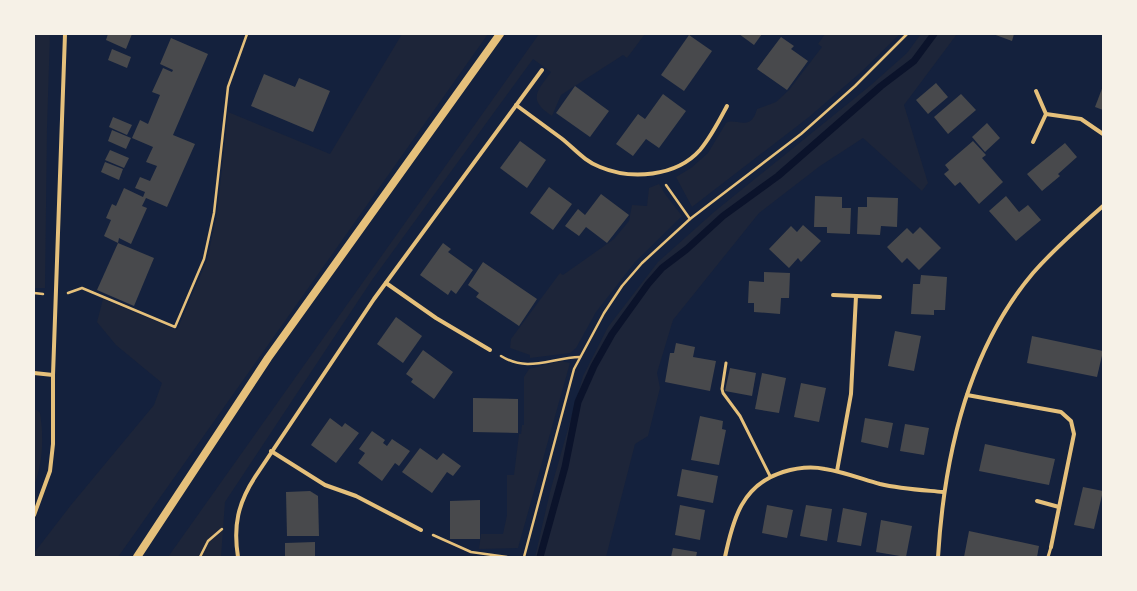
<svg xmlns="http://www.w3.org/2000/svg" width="1137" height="591" font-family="Commissioner,sans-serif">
	<rect width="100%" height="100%" fill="#14213d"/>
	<g fill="#1d2539">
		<path d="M34,34H50L47,128L45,288H34Z"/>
		<path d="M402,34H488L118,557H34V553L71,505L154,405L162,383L116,345L97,322L103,299L177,330L207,260L217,214L228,112L330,154Z"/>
		<path d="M539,34H645L627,58L623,55L561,95L552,116C527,100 537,91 551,72L533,59L372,280L225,502L221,557H168Z"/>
		<path d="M825,34H900L860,73L809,117L692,207L676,177L691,168L708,153L726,123C735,117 751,133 757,109L776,102L789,90L822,47L818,44Z"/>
		<path d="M921,34H957L904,105L928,183L922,191L863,138L820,166L759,213L673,320L657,373L660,388L648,436L635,444L606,557H535L550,492L583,376L608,327L658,262L714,212L871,85L907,53Z"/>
		<path d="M659,184L665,194L682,216L635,262L596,312L576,348L570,353L530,358V355L510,348L511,339L560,273L563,275L614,239L629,221L632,205L647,206L649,188Z"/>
		<path d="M561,361L570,363L518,548L479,549L481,534H503L507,515V475H514L519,434H521L522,425H524V377L529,369Z"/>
		<path d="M34,410H37L40,413C44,438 43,462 34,486Z"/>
	</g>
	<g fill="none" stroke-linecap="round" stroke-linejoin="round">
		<path stroke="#0b132b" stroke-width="7" d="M540,557L565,467L578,402L594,366L612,334L648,284L662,268L687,249L723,216L778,176L881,86L914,61L934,34"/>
	</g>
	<g fill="#48494c">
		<path d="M108,34H132L126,49L106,40Z"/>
		<path d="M739,34H762L754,45Z"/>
		<path d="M993,34H1014L1012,41Z"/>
		<path d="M689,35L712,51L684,91L661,75Z"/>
		<path d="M781,37L794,46L791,49L808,61L787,90L757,69Z"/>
		<path d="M171,38L208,54L173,135L195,144L167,207L146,198L142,206L147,208L131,244L119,238L118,243L104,236L111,220L106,218L112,204L116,206L124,188L143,197L145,192L135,188L140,177L150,181L157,166L146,162L153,147L132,138L140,120L148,124L155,107L160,95L152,92L163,68L172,72L173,70L160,64Z"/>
		<path d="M112,49L131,57L127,68L108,60Z"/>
		<path d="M264,74L295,87L299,78L330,91L313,132L251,106Z"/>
		<path d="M936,83L948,97L928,114L916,100Z"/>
		<path d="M575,86L609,111L590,137L556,113Z"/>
		<path d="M1103,86V110L1095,107Z"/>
		<path d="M663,94L686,111L659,148L646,139L633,156L616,144L638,114L645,119Z"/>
		<path d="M961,94L976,110L948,134L934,117Z"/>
		<path d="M113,117L132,125L127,135L109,127Z"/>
		<path d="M987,123L1000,138L985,152L972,137Z"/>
		<path d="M112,130L131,138L126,149L108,141Z"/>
		<path d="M520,141L546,160L527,188L500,168Z"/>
		<path d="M973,141L986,155L982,158L1003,182L979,204L960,182L955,186L944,174L949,170L945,165Z"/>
		<path d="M1065,143L1077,157L1058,174L1060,176L1042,191L1027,174Z"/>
		<path d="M110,150L129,158L124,168L105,160Z"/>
		<path d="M105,162L123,169L119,180L101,172Z"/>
		<path d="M549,187L572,204L553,230L530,213Z"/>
		<path d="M601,194L629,215L607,243L586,227L579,236L565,226L578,209L585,215Z"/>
		<path d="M815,196L842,197V208H851L850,234L827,233V227H814Z"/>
		<path d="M1006,196L1019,212L1028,205L1041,220L1016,241L989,211Z"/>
		<path d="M867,197L898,198L897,227L881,226L880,235L857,234L858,207H867Z"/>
		<path d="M803,225L821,241L801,262L798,258L789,268L769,249L791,226L797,232Z"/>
		<path d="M920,227L941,248L919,270L907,258L902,263L887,247L907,228L913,234Z"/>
		<path d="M118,243L154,258L134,306L97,290Z"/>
		<path d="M443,243L451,249L448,252L473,270L456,294L451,290L448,295L420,275Z"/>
		<path d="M483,262L537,299L519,326L476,297L479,293L468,285Z"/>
		<path d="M764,272L790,273L789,298H781L780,314L754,312V303H748L749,281L764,282Z"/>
		<path d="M921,275L947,277L945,310H934V315L911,314L913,284H920Z"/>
		<path d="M396,317L422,336L403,363L377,344Z"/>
		<path d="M895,331L921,336L914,371L888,366Z"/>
		<path d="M1032,336L1103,351L1097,377L1027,363Z"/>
		<path d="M676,343L695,347L693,357L716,361L710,391L665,382L670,353H674Z"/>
		<path d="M423,350L453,372L434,399L411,382L413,379L406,374Z"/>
		<path d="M730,368L756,373L752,396L725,391Z"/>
		<path d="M762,373L786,378L779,413L755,409Z"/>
		<path d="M801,383L826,388L819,422L794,417Z"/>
		<path d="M473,398L518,399V433L473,432Z"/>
		<path d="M700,416L723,421L722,429L726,430L719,465L691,460Z"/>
		<path d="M330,418L342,427L345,423L359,433L336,463L311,445Z"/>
		<path d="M865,418L893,423L888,448L861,442Z"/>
		<path d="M905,424L929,428L924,455L900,451Z"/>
		<path d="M372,431L385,440L383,443L387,446L392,439L410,451L399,466L395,463L382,481L358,463L365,453L359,449Z"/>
		<path d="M985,444L1055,459L1049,485L979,471Z"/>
		<path d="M420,448L437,460L443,453L461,466L453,476L447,472L432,493L402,472Z"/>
		<path d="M682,469L718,476L713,503L677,496Z"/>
		<path d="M1083,487L1103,491L1094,529L1074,525Z"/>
		<path d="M310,491L318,496L319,536H287L286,492Z"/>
		<path d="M480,500V539H450V501Z"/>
		<path d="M680,505L705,510L700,540L675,535Z"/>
		<path d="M767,505L793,510L787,538L762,533Z"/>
		<path d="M806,505L832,509L827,541L800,536Z"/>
		<path d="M843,508L867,513L861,546L837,542Z"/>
		<path d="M881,520L912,526L906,557L876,552Z"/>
		<path d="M969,531L1039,546L1037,557H964Z"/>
		<path d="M315,542V557H285V543Z"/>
		<path d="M673,548L697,552L696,557H671Z"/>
	</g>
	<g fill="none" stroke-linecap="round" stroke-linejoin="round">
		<g stroke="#e5c07b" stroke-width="2.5">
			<path d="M666,185L690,219"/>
			<path d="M34,293L43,294"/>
			<path d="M68,293L82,288L175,327L204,259L214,213L228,87L247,34"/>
			<path d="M501,356C528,373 550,358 580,357"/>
			<path d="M433,535L471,552L507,557"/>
			<path d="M200,557L208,541L222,529"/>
			<path d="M524,557L574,369L604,313L622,286L642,263L690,219L801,134L855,86L907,34"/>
		</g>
		<g stroke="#e5c07b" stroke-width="3">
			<path d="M726,363L722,389L723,393L740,416L770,476"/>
			<path d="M1048,557L1051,547"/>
		</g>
		<g stroke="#e5c07b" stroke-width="4">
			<path d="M1036,91L1046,114L1081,119L1103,134"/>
			<path d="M516,105C531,116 546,127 561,138C574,148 584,161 600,167C631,180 676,177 700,150C711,137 719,121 727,106"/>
			<path d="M1033,142L1046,114"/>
			<path d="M386,283L436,318L490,350"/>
			<path d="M833,295L880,297"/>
			<path d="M34,373L53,375"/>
			<path d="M967,395L1061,412L1071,421L1074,434L1051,547"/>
			<path d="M271,451L325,485L356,496L421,530"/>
			<path d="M837,471L851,394L856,296"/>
			<path d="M1037,501L1059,507"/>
			<path d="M34,515L50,471L53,444V375L65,34"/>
			<path d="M238,557C233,526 238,503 255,477L374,299L542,70"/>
			<path d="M725,557C733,519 742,485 783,472C796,468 811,466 825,469C844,472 862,479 880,484C901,489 922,490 943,492"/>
			<path d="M938,557C944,459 967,351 1033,273C1054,249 1079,227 1103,206"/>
		</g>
		<path stroke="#e5c07b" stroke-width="8" d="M137,557L268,358L500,34"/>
	</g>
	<rect width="1137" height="591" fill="none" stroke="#f6f1e7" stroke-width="70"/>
</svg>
